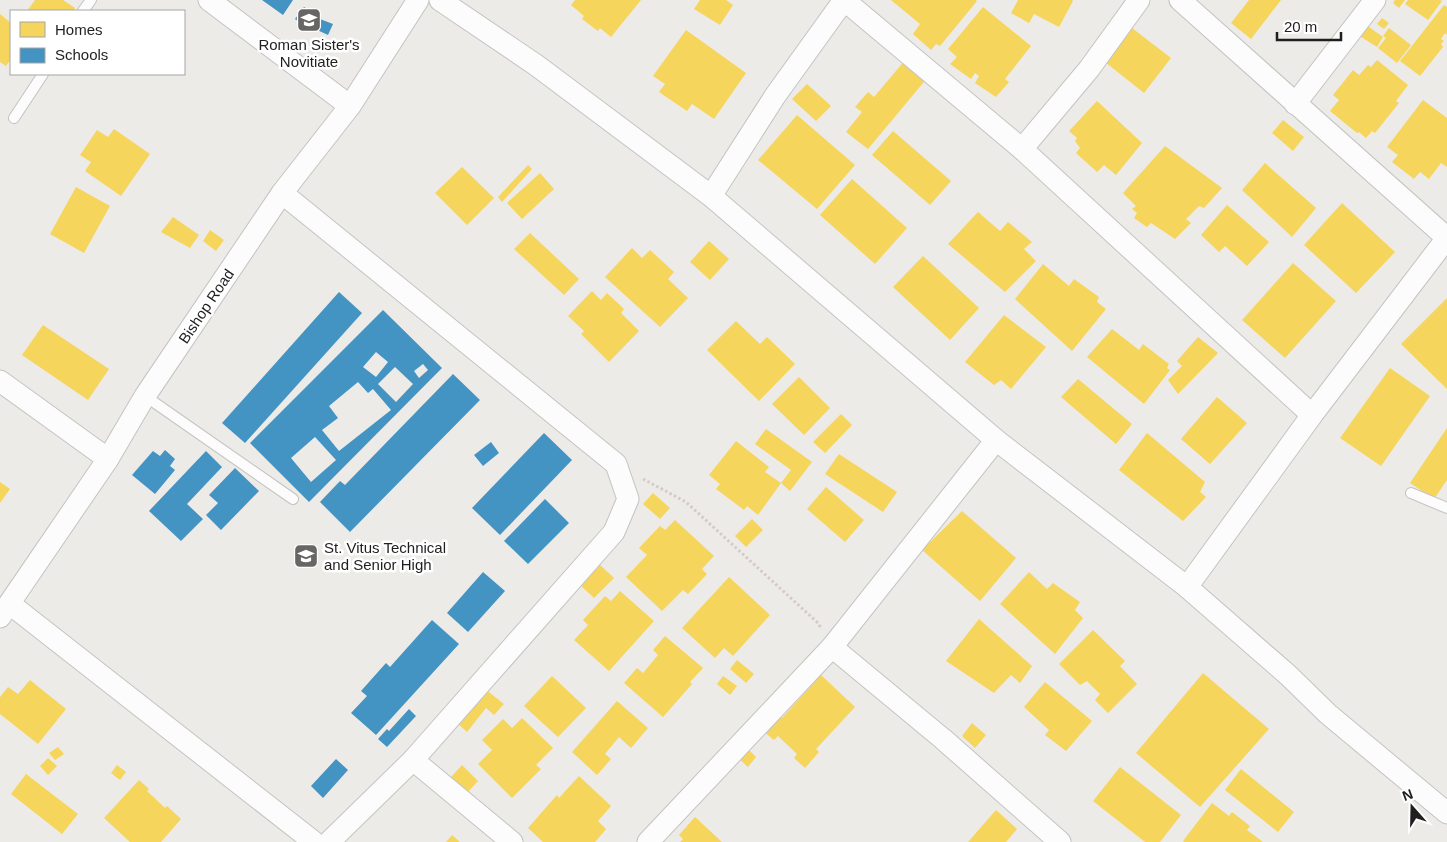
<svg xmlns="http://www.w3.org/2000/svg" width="1447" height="842" font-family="Helvetica,sans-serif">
	<rect width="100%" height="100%" fill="#edebe8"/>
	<g fill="#f6d55c">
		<path d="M35,0H63L75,8L73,11H27Z"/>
		<path d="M575,0H641L611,37L600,28L598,31L582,19L584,16L571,5Z"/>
		<path d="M700,0H726L733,5L720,25L694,9Z"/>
		<path d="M891,0H976L977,1L940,46L936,44L931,50L913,34L920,24Z"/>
		<path d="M1018,0H1072L1073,1L1059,27L1034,14L1029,23L1011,13Z"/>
		<path d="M1249,0H1281L1251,39L1231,23Z"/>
		<path d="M1395,0H1405L1399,8L1393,3Z"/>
		<path d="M1408,0H1440L1442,1L1428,20L1405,4Z"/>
		<path d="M1444,5L1447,7V35L1445,33L1441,39L1444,41L1441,44L1443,47L1420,76L1400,61Z"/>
		<path d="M983,7L1031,46L1005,79L1009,82L996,97L975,83L979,76L975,73L971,79L950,64L957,57L948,49Z"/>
		<path d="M0,14L11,23V59L6,66L0,62Z"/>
		<path d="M1382,18L1389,23L1384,29L1377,24Z"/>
		<path d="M1362,22L1383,37L1377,47L1358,35Z"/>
		<path d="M1132,28L1171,58L1144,93L1105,62Z"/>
		<path d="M1389,28L1411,45L1397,63L1378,48L1386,38L1383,36Z"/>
		<path d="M686,30L746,73L714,119L692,104L687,111L659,92L665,84L653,76Z"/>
		<path d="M906,59L928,77L868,149L846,132L862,112L855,107L868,92L874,97Z"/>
		<path d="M1377,60L1408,85L1396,101L1399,103L1375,133L1372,131L1366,138L1359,132L1357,133L1330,111L1339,100L1333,95L1353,70L1359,75L1368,65L1371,67Z"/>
		<path d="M807,84L831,106L816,121L792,99Z"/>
		<path d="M1423,100L1447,118V167L1441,163L1429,179L1420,172L1414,179L1392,162L1398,155L1387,147Z"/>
		<path d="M1097,101L1142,143L1116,175L1104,165L1097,172L1076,153L1080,148L1075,141L1077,138L1069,131Z"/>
		<path d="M797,115L855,165L817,209L758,160Z"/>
		<path d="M1283,120L1304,137L1293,151L1272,133Z"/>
		<path d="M114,129L150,154L121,196L85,171L91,162L80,155L97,130L108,137Z"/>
		<path d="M893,131L951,181L930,205L872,155Z"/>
		<path d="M1165,146L1222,188L1204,208L1199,206L1186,219L1191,223L1175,239L1151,223L1147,227L1134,218L1137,213L1132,209L1136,206L1123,193Z"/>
		<path d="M1265,163L1316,208L1292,237L1242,190Z"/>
		<path d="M528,165L532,169L502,202L498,197Z"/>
		<path d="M462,167L494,198L467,225L435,193Z"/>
		<path d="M540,173L554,189L522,219L507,203Z"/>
		<path d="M852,179L907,228L875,264L820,215Z"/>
		<path d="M76,187L110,206L84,253L50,234Z"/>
		<path d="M1342,203L1395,252L1356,293L1304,245Z"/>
		<path d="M1227,205L1269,242L1247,266L1225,246L1219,252L1201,235Z"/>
		<path d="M978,212L1000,231L1008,222L1032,242L1024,249L1036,261L1005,292L948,244Z"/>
		<path d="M173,217L199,235L190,248L161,232Z"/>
		<path d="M210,230L224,240L216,251L203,241Z"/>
		<path d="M530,233L579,279L564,295L514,249Z"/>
		<path d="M709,241L729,259L710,280L690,262Z"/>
		<path d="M632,248L642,258L650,250L674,272L668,279L688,298L660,327L605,277Z"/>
		<path d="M923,256L979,308L950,340L893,287Z"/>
		<path d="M1293,263L1336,301L1285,358L1242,320Z"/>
		<path d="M1043,264L1069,286L1074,279L1099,297L1097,302L1106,309L1072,351L1015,299Z"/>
		<path d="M592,291L601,300L607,293L624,309L621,313L639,331L609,362L581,334L584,331L568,316Z"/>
		<path d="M1447,298V389L1401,344Z"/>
		<path d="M1004,315L1046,347L1011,389L1001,380L994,385L965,362Z"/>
		<path d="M736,321L760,344L767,337L795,364L759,401L707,350Z"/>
		<path d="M43,325L109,369L88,400L22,355Z"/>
		<path d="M1112,329L1139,350L1143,344L1169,364L1167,368L1170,370L1144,404L1087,357Z"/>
		<path d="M1198,337L1218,353L1178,394L1168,380L1182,366L1177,361Z"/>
		<path d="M1390,368L1430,396L1381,466L1340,438Z"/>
		<path d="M799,377L830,408L804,435L772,404Z"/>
		<path d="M1078,379L1132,424L1116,444L1061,397Z"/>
		<path d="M1217,397L1247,423L1210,464L1181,439Z"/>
		<path d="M841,414L852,425L825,453L813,442Z"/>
		<path d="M1447,428V480L1434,499L1410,483Z"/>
		<path d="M766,429L812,462L790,491L781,483L758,515L747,506L744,510L716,489L720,484L709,475L736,441L769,467L765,472L781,483L791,470L755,444Z"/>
		<path d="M1147,433L1205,482L1200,492L1206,497L1183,521L1119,470Z"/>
		<path d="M839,454L897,492L883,512L825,474Z"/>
		<path d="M0,482L10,489L0,503Z"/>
		<path d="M826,487L864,520L845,542L807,509Z"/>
		<path d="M653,493L670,508L660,519L643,504Z"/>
		<path d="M962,511L1016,558L980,601L922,550Z"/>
		<path d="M752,519L763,530L746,547L735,536Z"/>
		<path d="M675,520L714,556L702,569L707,574L688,594L683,590L662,611L626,577L647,555L639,548L660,526L665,530Z"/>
		<path d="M598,563L614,578L594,598L578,583Z"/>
		<path d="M1029,572L1047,589L1053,583L1080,602L1075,610L1083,618L1055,654L1000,604Z"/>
		<path d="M729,577L770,615L733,656L724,648L715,658L682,628Z"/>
		<path d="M620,591L654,621L609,671L574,640L588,625L583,620L605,596L611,601Z"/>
		<path d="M979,619L1032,666L1020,683L1011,675L994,693L946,661Z"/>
		<path d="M1093,630L1125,661L1120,666L1137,684L1108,713L1095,700L1100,694L1087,681L1080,685L1059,664Z"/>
		<path d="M665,636L703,668L690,682L692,684L663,717L624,683L637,668L643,673L658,655L653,650Z"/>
		<path d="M737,660L754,674L746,683L730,669Z"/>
		<path d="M1203,673L1269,729L1200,807L1136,753Z"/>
		<path d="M821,675L855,707L816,749L819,752L805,768L794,758L797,754L778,736L774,740L763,731L778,715L782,718Z"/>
		<path d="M552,676L586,708L558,737L524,706Z"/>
		<path d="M723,676L737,686L730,695L717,684Z"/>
		<path d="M30,680L66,709L38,744L0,714V697L8,687L18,694Z"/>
		<path d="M1045,682L1092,721L1066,751L1045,735L1049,730L1024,707Z"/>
		<path d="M485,689L504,704L494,715L486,708L467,732L457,723Z"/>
		<path d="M617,701L648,728L631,748L619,737L605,754L611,759L597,775L572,752Z"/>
		<path d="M522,718L553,748L536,765L541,769L512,798L478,764L492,750L482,740L503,719L512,728Z"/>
		<path d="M972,723L986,735L975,748L962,736Z"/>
		<path d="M58,747L64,754L55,760L49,753Z"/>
		<path d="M747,748L756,757L748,767L738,758Z"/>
		<path d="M48,758L57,766L48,775L40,766Z"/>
		<path d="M117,765L126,772L120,780L111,773Z"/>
		<path d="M462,765L478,781L467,793L451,777Z"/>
		<path d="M1120,767L1181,815L1160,842H1145L1093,801Z"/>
		<path d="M1241,769L1294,812L1278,832L1225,790Z"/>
		<path d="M26,774L78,814L62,834L11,794Z"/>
		<path d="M579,776L611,806L598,821L606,829L595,842H543L528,828L557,795L559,798Z"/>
		<path d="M139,780L149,789L147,791L165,808L167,806L181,819L161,842H130L104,818Z"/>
		<path d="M1212,803L1229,816L1232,812L1250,826L1247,830L1263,842H1184L1183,841Z"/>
		<path d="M996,810L1017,829L1006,842H968Z"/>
		<path d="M695,817L722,842H680L683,839L679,835Z"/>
		<path d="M452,835L460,842H446Z"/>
	</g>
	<g fill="#4393c3" fill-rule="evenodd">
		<path d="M262,0H293L283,15Z"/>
		<path d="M304,7L313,13L304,26L295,19Z"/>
		<path d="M320,19L333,24L328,35L315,29Z"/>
		<path d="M339,292L362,313L245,443L222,423Z"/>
		<path d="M383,310L442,368L309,502L250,443ZM376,352L388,362L376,377L363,367ZM423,364L428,370L419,378L414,371ZM395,367L413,384L396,402L378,384ZM358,382L368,393L373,389L391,410L339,451L322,430L338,418L329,406ZM315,437L336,460L311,482L291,458Z"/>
		<path d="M453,374L480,400L350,532L320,502L340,481L345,485Z"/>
		<path d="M544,433L572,460L500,535L472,508Z"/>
		<path d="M491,442L499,453L483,466L474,455Z"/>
		<path d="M165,450L175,459L170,466L175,470L155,494L132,475L153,451L160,456Z"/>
		<path d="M206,451L222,467L187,504L203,519L181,541L149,511Z"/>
		<path d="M235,468L259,491L221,530L206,515L218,503L209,495Z"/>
		<path d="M545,499L569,523L528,564L504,541Z"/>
		<path d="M483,572L505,591L468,632L447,613Z"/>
		<path d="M432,620L459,644L376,735L351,713L367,696L361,691L386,663L390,667Z"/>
		<path d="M409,709L416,716L387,747L378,739L387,729L389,731Z"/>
		<path d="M336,759L348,770L323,798L311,786Z"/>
	</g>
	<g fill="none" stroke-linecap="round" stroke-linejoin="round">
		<defs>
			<g id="lane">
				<path d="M83,11L91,0"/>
				<path d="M14,118L43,74"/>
				<path d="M145,396L293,499"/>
				<path d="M1411,493L1447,508"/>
			</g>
			<g id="street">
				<path d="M209,0L350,106"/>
				<path d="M440,0L536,65L711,196L996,440L1187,587L1288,675L1328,714L1447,813"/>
				<path d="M844,0L1022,149L1312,415"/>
				<path d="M1180,0L1447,238L1312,415L1187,587"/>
				<path d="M1295,104L1375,0"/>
				<path d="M1022,149L1089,69L1139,0"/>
				<path d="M282,193L616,464L628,499L614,532L413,760L329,842"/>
				<path d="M711,196L775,96L844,0"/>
				<path d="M0,381L108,459"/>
				<path d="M10,604L314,842"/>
				<path d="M0,617L108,459L145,396L282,193L350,106L418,0"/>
				<path d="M832,647L943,739L1060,842"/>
				<path d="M413,760L512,842"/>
				<path d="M648,842L832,647L996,440"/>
			</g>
		</defs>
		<use href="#lane" stroke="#c4c3c2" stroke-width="12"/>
		<use href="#street" stroke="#c4c3c2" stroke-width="23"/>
		<path stroke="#d6cac8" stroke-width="3" stroke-dasharray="2.5 2.5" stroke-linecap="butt" d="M643,479L686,502L818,623L821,628"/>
		<use href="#lane" stroke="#fcfcfc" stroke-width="10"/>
		<use href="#street" stroke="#fcfcfc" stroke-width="21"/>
	</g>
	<defs>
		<symbol id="school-square" viewBox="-11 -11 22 22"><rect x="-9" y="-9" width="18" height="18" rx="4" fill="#676665" stroke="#fff"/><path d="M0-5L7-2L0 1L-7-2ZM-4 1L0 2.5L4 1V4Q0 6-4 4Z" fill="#fff"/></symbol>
	</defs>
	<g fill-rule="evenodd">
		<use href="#school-square" x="295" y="6" width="28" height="28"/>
		<use href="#school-square" x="292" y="542" width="28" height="28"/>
	</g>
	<g text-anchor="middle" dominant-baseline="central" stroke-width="5" stroke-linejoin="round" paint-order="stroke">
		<g font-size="15" fill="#1f1f1f" stroke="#fff">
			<text x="309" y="44">Roman Sister's<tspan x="309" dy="17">Novitiate</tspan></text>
			<text x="324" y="547" text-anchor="start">St. Vitus Technical<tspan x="324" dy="17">and Senior High</tspan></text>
		</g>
		<g font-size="15" fill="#1f1f1f" stroke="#fff">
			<text transform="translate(206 306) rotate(-56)">Bishop Road</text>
		</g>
	</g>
	<rect x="10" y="10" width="175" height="65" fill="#ffffff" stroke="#a5a5a5"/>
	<rect x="20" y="22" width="25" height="15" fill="#f6d55c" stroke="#a5a5a5"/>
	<text x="55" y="35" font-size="15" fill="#1f1f1f">Homes</text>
	<rect x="20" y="48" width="25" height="15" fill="#4393c3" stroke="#a5a5a5"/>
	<text x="55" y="60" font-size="15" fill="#1f1f1f">Schools</text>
	<g transform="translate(1412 807) rotate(340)" stroke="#ffffff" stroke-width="4" paint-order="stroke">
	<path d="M0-4L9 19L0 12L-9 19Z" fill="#1f1f1f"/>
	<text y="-8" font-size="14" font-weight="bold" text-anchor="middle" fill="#1f1f1f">N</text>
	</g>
	<path d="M1277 32v8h64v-8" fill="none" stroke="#1f1f1f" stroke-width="2.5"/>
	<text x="1284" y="32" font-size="15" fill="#1f1f1f" stroke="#ffffff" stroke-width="4" paint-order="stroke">20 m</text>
</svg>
